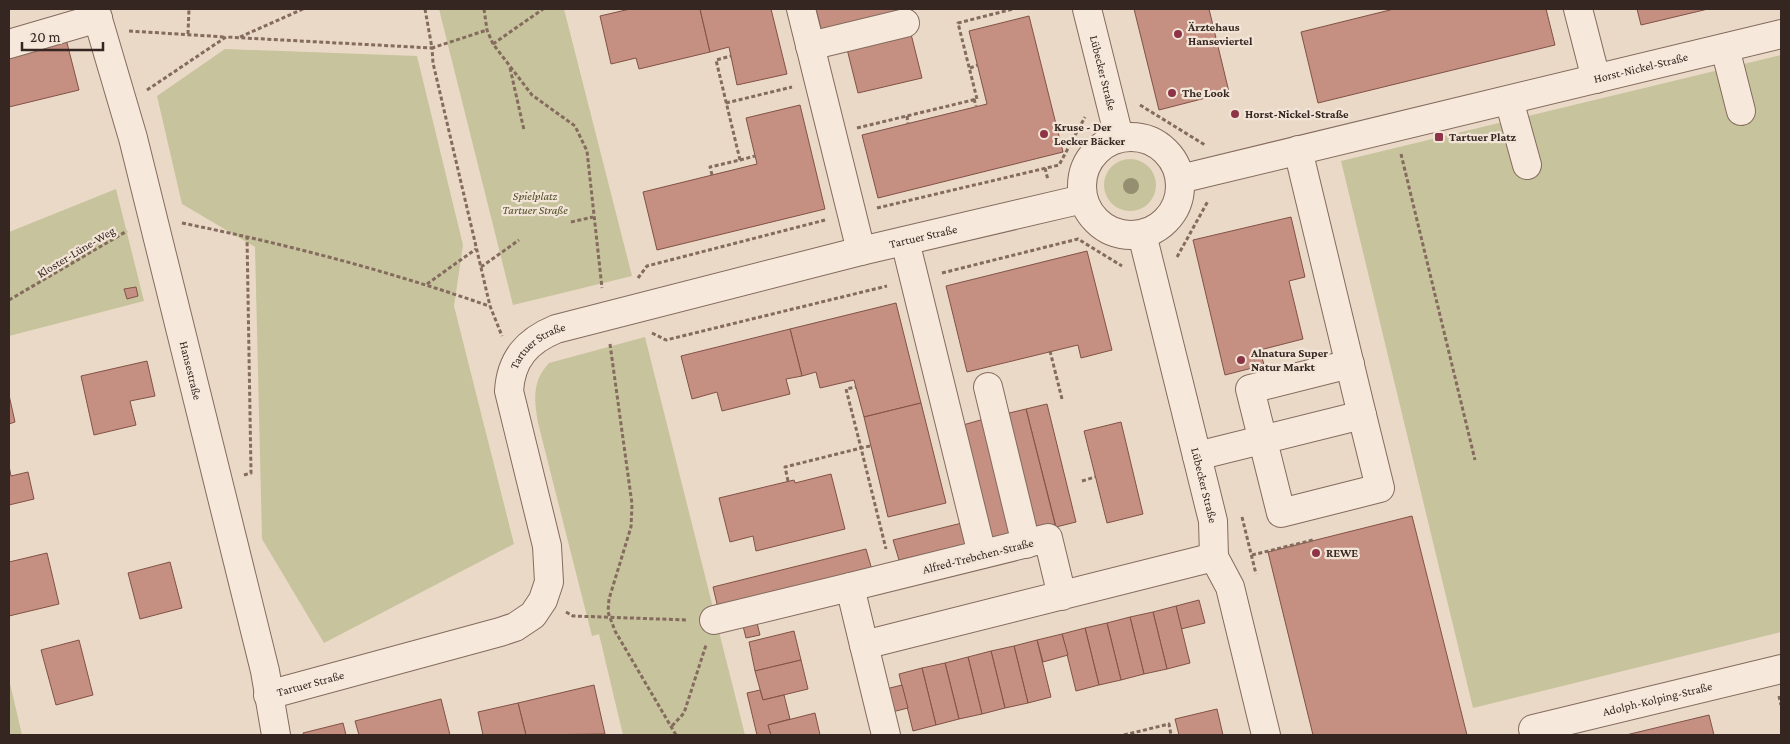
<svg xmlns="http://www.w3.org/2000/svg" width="1790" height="744" font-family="'Crimson Pro',serif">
	<rect width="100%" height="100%" fill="#ead9c7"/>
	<g fill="#c7c39c">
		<path d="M439,9H564L632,276L513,305Z"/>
		<path d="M225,49L417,56L463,245L454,306L514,544L324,643L262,539L255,247L182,204L157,96Z"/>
		<path d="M1781,55V632L1473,708L1341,161Z"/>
		<circle cx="1130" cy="185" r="26"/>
		<path d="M116,189L144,301L9,336V232Z"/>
		<path d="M645,337L745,735H623L599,634L592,636L538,423C534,400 532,381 549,363Z"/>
		<path d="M9,679L22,735H9Z"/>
	</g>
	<g fill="#c58f81" stroke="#815246">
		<path d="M630,9H700L710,52L639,69L636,58L611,64L600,16Z"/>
		<path d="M700,9H771L787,74L737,85L729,47L710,52Z"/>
		<path d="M816,9H913V10L822,33Z"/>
		<path d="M1134,9H1209L1229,92L1159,110Z"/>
		<path d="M1394,9H1546L1555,45L1318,103L1301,32Z"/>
		<path d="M1637,9H1708L1641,25Z"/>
		<path d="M1029,16L1063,152L878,198L862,135L987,104L969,31Z"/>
		<path d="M911,34L922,78L858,93L847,49Z"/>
		<path d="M66,39L79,90L9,107V53Z"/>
		<path d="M800,105L825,209L657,250L643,192L757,164L746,118Z"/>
		<path d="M1291,217L1305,277L1289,281L1303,339L1260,350L1264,365L1225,375L1193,240Z"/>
		<path d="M1087,251L1112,350L1081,358L1078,345L967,372L946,286Z"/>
		<path d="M136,287L138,296L127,299L124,289Z"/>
		<path d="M896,303L921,403L864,417L854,380L820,388L816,372L802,376L790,329Z"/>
		<path d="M790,329L802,376L786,379L790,394L722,411L717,392L692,399L681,356Z"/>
		<path d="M147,361L155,396L130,401L136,425L94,435L81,376Z"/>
		<path d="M9,395L15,422L9,424Z"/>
		<path d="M921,403L946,503L888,517L864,417Z"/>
		<path d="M1047,404L1076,522L1056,527L1026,409Z"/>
		<path d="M1026,409L1055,524L1034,529L1005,414Z"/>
		<path d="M984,419L1013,533L992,539L963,425Z"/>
		<path d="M1121,422L1143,514L1107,523L1084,431Z"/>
		<path d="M9,466L11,476L28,472L34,499L9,505Z"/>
		<path d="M831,474L845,529L756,551L753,536L730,542L719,498L794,480L795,483Z"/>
		<path d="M1412,516L1467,735H1313L1268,552Z"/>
		<path d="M966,522L972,543L899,560L893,540Z"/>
		<path d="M866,549L872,570L718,608L713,587Z"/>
		<path d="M47,553L59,604L9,616V562Z"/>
		<path d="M170,562L182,608L140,619L128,573Z"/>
		<path d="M1199,600L1205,623L1181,629L1176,606Z"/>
		<path d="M1176,606L1190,663L1167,669L1153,612Z"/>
		<path d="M1153,612L1167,669L1144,674L1130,617Z"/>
		<path d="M1130,617L1144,674L1121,680L1107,623Z"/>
		<path d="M757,623L760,635L746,638L743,626Z"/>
		<path d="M1107,623L1121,680L1099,685L1085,628Z"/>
		<path d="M1085,628L1099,685L1076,691L1062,634Z"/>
		<path d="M794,631L801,660L755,671L749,642Z"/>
		<path d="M1062,634L1068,655L1043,662L1037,640Z"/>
		<path d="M79,640L93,695L56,705L41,650Z"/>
		<path d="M1037,640L1051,697L1028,703L1014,646Z"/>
		<path d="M1014,646L1028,703L1005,708L991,651Z"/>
		<path d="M991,651L1005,708L982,714L968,657Z"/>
		<path d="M968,657L982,714L959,719L945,663Z"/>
		<path d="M801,660L808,689L763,700L755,671Z"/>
		<path d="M945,663L959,719L936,725L922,668Z"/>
		<path d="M922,668L936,725L913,731L899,674Z"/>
		<path d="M594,685L605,734L526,735L518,703Z"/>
		<path d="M902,685L908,708L892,712L886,689Z"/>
		<path d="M760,690L763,700L784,695L790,719L768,725L771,735H757L747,693Z"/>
		<path d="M441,699L450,735H359L355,721Z"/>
		<path d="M518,703L526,735H483L478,712Z"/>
		<path d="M1217,709L1223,735H1179L1175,719Z"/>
		<path d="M815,713L820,735H771L768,725Z"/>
		<path d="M1709,715L1714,735H1626Z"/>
		<path d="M343,723L346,735H304L303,733Z"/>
	</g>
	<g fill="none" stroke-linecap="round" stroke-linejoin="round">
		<defs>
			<g id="minor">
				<path id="s1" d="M95,9L133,138L265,671L276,735"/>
				<path d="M801,9L861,251"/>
				<path id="s2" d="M1087,9L1119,137"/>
				<path d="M1578,9L1596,79"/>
				<path d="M9,44L98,18"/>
				<path d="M810,46L905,23"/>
				<path d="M1725,48L1741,111"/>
				<path d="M1509,100L1527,165"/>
				<circle cx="1131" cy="186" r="49"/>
				<path id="s3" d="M1180,179L1781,34"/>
				<path id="s4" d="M1142,234L1213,521L1214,557L1230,587L1266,735"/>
				<path d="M905,241L982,554"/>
				<path d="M1350,364L1250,389L1281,513L1380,488L1362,415"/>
				<path d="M988,387L1026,544"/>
				<path d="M1197,456L1362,415L1298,150"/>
				<path d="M1062,596L1048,538L850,587L864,645L1214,557"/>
				<path d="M714,620L850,587"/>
				<path d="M864,645L886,735"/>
				<path id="s5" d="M268,695L500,632L515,627L533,615L543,600L549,582L547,546L509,391C511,359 527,341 556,329L861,251L1083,199"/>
				<path id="s6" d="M1533,729L1781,669"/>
			</g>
		</defs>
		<use href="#minor" stroke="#846b5e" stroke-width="30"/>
		<g stroke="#846b5e" stroke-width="3" stroke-dasharray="4 2.5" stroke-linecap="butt">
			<path d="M425,9L432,48L487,30"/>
			<path d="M484,9L487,30L493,44L532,95L575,126L587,151L602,288"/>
			<path d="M129,31L225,37"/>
			<path d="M188,34L189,9"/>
			<path d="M240,37L303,9"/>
			<path d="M493,44L543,9"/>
			<path d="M510,68L524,130"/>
			<path d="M970,68L978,65"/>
			<path d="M147,90L226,37L432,48L433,63L490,306L502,336"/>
			<path d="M974,99L976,106"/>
			<path d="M726,103L792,87"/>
			<path d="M1140,105L1205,145"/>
			<path d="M907,116L908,124"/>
			<path d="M857,128L977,99L958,23L1013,9"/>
			<path d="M1401,154L1475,460"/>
			<path d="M740,160L755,156"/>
			<path d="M1045,168L1048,180"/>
			<path d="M712,175L710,167L740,160L716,60L731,56"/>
			<path d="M877,208L1059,165L1085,117"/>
			<path d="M571,222L593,217"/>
			<path d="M182,223C286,244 389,271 489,306"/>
			<path d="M1177,257L1208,201"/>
			<path d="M481,267L519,240"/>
			<path d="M942,273L1078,239L1122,266"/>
			<path d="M638,278L647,266L825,220"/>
			<path d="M427,284L476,249"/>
			<path d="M9,300L127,231"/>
			<path d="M652,333L666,340L887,286"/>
			<path d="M610,344L632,504L631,527L609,599L608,612L615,631L676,735"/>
			<path d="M1050,351L1062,399"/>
			<path d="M870,446L861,448L886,549"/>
			<path d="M244,475L251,473L247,236"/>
			<path d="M788,481L785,467L861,448L846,389L856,387"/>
			<path d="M1082,481L1095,477"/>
			<path d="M1242,517L1256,574"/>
			<path d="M1252,555L1313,540"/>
			<path d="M566,612L573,616L688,620"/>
			<path d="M1779,696L1781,705"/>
			<path d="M672,726L684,713L706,645"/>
			<path d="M1124,735L1169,724L1171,735"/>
		</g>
		<use href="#minor" stroke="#f6e8da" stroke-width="28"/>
	</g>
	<circle fill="#958e70" cx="1131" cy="186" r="8"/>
	<g fill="#8d3447" stroke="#f2e4d6" stroke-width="2">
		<circle cx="1178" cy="34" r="5"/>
		<circle cx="1172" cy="93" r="5"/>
		<circle cx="1235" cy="114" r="5"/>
		<circle cx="1044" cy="134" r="5"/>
		<rect x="1434" y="132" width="10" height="10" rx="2.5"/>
		<circle cx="1241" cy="360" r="5"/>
		<circle cx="1316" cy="553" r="5"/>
	</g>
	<g text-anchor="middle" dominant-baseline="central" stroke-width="4.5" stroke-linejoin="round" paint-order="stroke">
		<g font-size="12" font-weight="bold" fill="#362621" stroke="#f2e4d6" text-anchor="start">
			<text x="1188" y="27">Ärztehaus<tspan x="1188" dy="14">Hanseviertel</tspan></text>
			<text x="1182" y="93">The Look</text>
			<text x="1245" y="114">Horst-Nickel-Straße</text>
			<text x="1054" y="127">Kruse - Der<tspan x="1054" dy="14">Lecker Bäcker</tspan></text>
			<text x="1449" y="137">Tartuer Platz</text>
			<text x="1251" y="353">Alnatura Super<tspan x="1251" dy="14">Natur Markt</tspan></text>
			<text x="1326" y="553">REWE</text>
		</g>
		<g font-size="12" fill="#362621" stroke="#f2e4d6">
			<text stroke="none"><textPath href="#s3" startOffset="474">Horst-Nickel-Straße</textPath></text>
			<text stroke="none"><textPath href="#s2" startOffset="66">Lübecker Straße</textPath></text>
			<text stroke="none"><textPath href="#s5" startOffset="972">Tartuer Straße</textPath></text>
			<text transform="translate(76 252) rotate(-31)">Kloster-Lüne-Weg</text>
			<text stroke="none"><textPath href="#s5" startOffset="568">Tartuer Straße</textPath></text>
			<text stroke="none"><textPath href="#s1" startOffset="374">Hansestraße</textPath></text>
			<text stroke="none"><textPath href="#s4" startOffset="259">Lübecker Straße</textPath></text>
			<text transform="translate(978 556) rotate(-14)">Alfred-Trebchen-Straße</text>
			<text stroke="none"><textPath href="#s5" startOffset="44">Tartuer Straße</textPath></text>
			<text stroke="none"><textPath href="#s6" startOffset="128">Adolph-Kolping-Straße</textPath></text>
		</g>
		<g font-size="12" font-style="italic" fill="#4f5029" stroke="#f2e4d6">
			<text x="535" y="196">Spielplatz<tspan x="535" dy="14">Tartuer Straße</tspan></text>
		</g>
	</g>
	<rect width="1790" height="744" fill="none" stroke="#362621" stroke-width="20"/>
	<path d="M22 42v8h81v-8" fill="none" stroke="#362621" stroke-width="2.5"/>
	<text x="30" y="42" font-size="15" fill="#362621" stroke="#f2e4d6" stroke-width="4" paint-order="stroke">20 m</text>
</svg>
